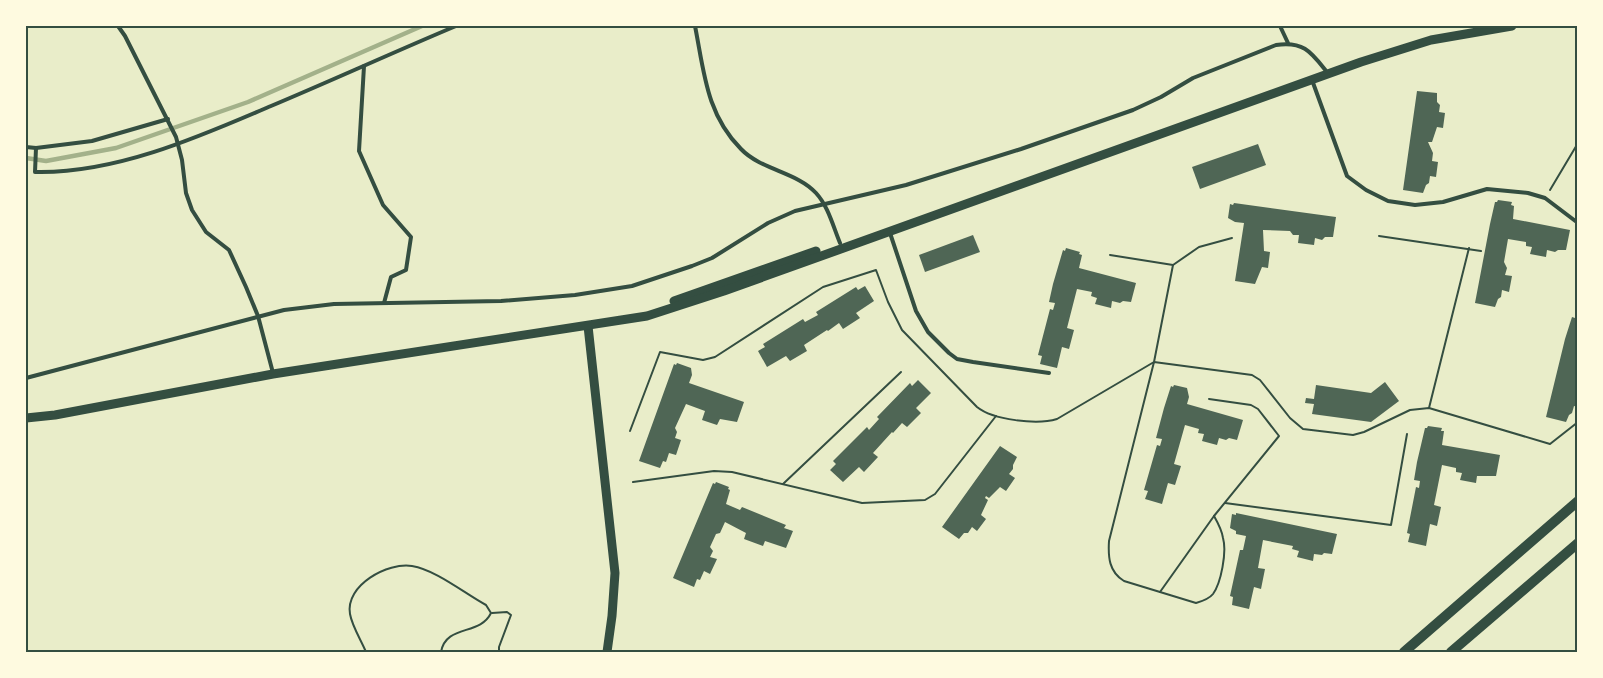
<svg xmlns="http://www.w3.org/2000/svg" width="1603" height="678" font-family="Lato,sans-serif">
	<rect width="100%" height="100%" fill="#e9edc9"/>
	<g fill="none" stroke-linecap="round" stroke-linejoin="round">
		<path stroke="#a3b18a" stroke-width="4.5" d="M26,158L46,161L116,148L248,102L422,26"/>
	</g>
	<g fill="#4f6655">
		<path d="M1417,91L1437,93V102L1440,105L1439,112L1445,113L1443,128L1437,127L1432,142H1428L1433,153L1432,161L1438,162L1436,177L1430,176L1429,183L1426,185L1423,193L1403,190Z"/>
		<path d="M1258,144L1266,165L1200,189L1192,167Z"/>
		<path d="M1498,200L1512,202L1511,205L1514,206L1513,219L1570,230L1566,250H1558L1555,252L1547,250L1546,257L1530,254L1532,247L1526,246V242L1508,239L1504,262L1507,268L1505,275L1512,276L1509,292L1502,290L1501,297L1498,299L1495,307L1475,303L1490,224L1495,202H1497Z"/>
		<path d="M1234,203L1336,217L1333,237H1325L1322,240L1315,238L1314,245L1298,243L1299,235H1293L1290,231L1263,230L1264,251L1270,252L1268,268L1262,267L1255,284L1235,281L1244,223L1235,222L1228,218L1230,204L1233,205Z"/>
		<path d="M973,235L980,252L925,272L919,255Z"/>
		<path d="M1066,248L1080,252L1079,254L1082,255L1079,268L1136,283L1131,302L1123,301L1120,303L1112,301L1111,308L1095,304L1097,298L1091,296L1092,292L1077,289L1067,328L1074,330L1069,349L1062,347L1057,368L1040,364L1042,356L1038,355L1050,309L1053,310L1055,303L1049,302L1053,284L1063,250L1065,251Z"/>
		<path d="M865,286L874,301L856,313L860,318L843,329L839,323L828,331L827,330L804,345L807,351L790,361L786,356L767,367L758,351L765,347L763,344L803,319L805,322L818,315L816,312L856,287L858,290Z"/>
		<path d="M1575,315L1578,316V407L1574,406L1572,413L1569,415L1566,422L1546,417L1565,339L1572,317L1575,318Z"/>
		<path d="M677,363L691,368L692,375L689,383L744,402L737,422L720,419L717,425L702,420L705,411L686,404L675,428L677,432L675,438L681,440L676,455L669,453L666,462L663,461L660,468L639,461L674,364L676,365Z"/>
		<path d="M918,380L931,393L916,408L921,413L907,427L902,423L893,433L892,432L873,453L878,457L864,472L859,467L843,482L830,470L836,464L833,461L867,427L869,430L879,419L877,417L910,383L912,386Z"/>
		<path d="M1385,382L1399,401L1371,422L1312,414L1314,404L1305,403L1306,398L1314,399L1316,385L1371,393Z"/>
		<path d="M1174,385L1187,388L1189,397L1187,404L1243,420L1237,440L1229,438L1226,440L1219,438L1217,445L1202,441L1204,434L1198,433L1199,429L1185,425L1174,464L1181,466L1175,485L1168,483L1162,504L1145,499L1148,491L1144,490L1157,445L1160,446L1162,439L1156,438L1164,408L1171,386L1173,387Z"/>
		<path d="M1428,426L1442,428L1441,431H1444L1442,445L1500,455L1496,476H1477L1476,483L1460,480L1462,473L1456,472V468L1442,465L1434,505L1441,507L1437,526L1430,524L1426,546L1408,542L1410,534L1407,533L1416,487L1419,488L1420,481L1414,480L1417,462L1425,428H1427Z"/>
		<path d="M1000,446L1017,457L1013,465V469L1009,474L1015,478L1006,491L1000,487L989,498L986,496L985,498L988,500L981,515L986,519L977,531L972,527L968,533H964L959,539L942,527Z"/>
		<path d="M716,482L729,487L728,489L730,490L726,504L740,510L742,507L786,525L784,528L793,531L786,548L765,541L763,546L744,539L746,533L725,522L720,533L716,534L710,547L713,551L710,557L717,559L710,574L704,571L700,580L697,579L694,587L673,578L713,483L715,484Z"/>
		<path d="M1236,513L1337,534L1332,554L1324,553L1322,555L1314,554L1313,561L1297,557L1299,551L1292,549L1293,546L1263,540L1258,568L1265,569L1261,589L1254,587L1249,609L1232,605L1233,597L1230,596L1240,550H1243L1246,536L1236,534V531L1230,528L1232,514L1236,515Z"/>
	</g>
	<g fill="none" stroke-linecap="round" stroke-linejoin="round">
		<g stroke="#344e41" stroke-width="2">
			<path d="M1550,190L1578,143"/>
			<path d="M1379,236L1481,251"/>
			<path d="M1110,255L1173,265"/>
			<path d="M1429,408L1469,248"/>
			<path d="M630,431L660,352L703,360L715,357L823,287L876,270L888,302L902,330L977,407C993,420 1037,425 1057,419L1154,362L1252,375L1260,380L1290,418L1303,429L1353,435L1364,432L1410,410L1429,408L1550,444L1578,422"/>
			<path d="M633,482L714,471L732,472L862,503L925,500L935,494L996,416"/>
			<path d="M783,484L901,372"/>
			<path d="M1225,503L1391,525L1407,434"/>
			<path d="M1214,516C1218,523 1222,531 1223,538C1227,552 1221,583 1213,594C1209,599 1203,601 1196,603L1124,581C1109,572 1108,557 1109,541L1154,362L1173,265L1199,247L1232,238"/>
			<path d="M1160,592L1214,516L1279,436L1258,409L1251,405L1209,399"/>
			<path d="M492,613L507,612L511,615L499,647V652"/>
			<path d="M366,652C361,640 352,626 350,614C345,585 388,562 412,566C436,570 464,593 486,605L491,613C480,636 446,624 441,652"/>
		</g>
		<g stroke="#344e41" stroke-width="4">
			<path d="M118,26L125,36L176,137L182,160L186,193L192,210L206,232L229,250L246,287L258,316L273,373"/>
			<path d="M695,26C704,71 706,114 741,149C761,170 797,172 816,193C828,206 833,226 840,243"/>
			<path d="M1280,26L1288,43"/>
			<path d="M364,66L359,151L383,205L411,237L406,270L391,277L384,303"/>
			<path d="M1312,80L1347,176L1366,190L1388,201L1415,205L1443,202L1487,189L1528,193L1545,198L1578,223"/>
			<path d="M26,147L36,148L92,141L168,119"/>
			<path d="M36,148L35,172C115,174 199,137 271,106C333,80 394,52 456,26"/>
			<path d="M890,233L916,311L928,332L949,353L957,359L973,362L1049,373"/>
			<path d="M26,378L284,310L334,304L501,301L575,295L632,286L692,266L712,258L768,223L795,211L906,185L1021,149L1133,110L1161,97L1193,78L1276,45C1304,41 1311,52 1327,72"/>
		</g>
		<g stroke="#344e41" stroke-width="9">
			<path d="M674,301L816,251"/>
			<path d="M588,326L615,573L612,616L607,652"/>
			<path d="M26,418L55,415L273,374L647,316L724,291L1361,62L1431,40L1512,26"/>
		</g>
		<g stroke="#344e41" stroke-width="10">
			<path d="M1404,652L1578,501"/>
			<path d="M1451,652L1578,543"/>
		</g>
	</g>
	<rect width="1603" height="678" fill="none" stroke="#fefae0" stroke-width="54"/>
	<rect x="27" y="27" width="1549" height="624" fill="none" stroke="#344e41" stroke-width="2"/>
</svg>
